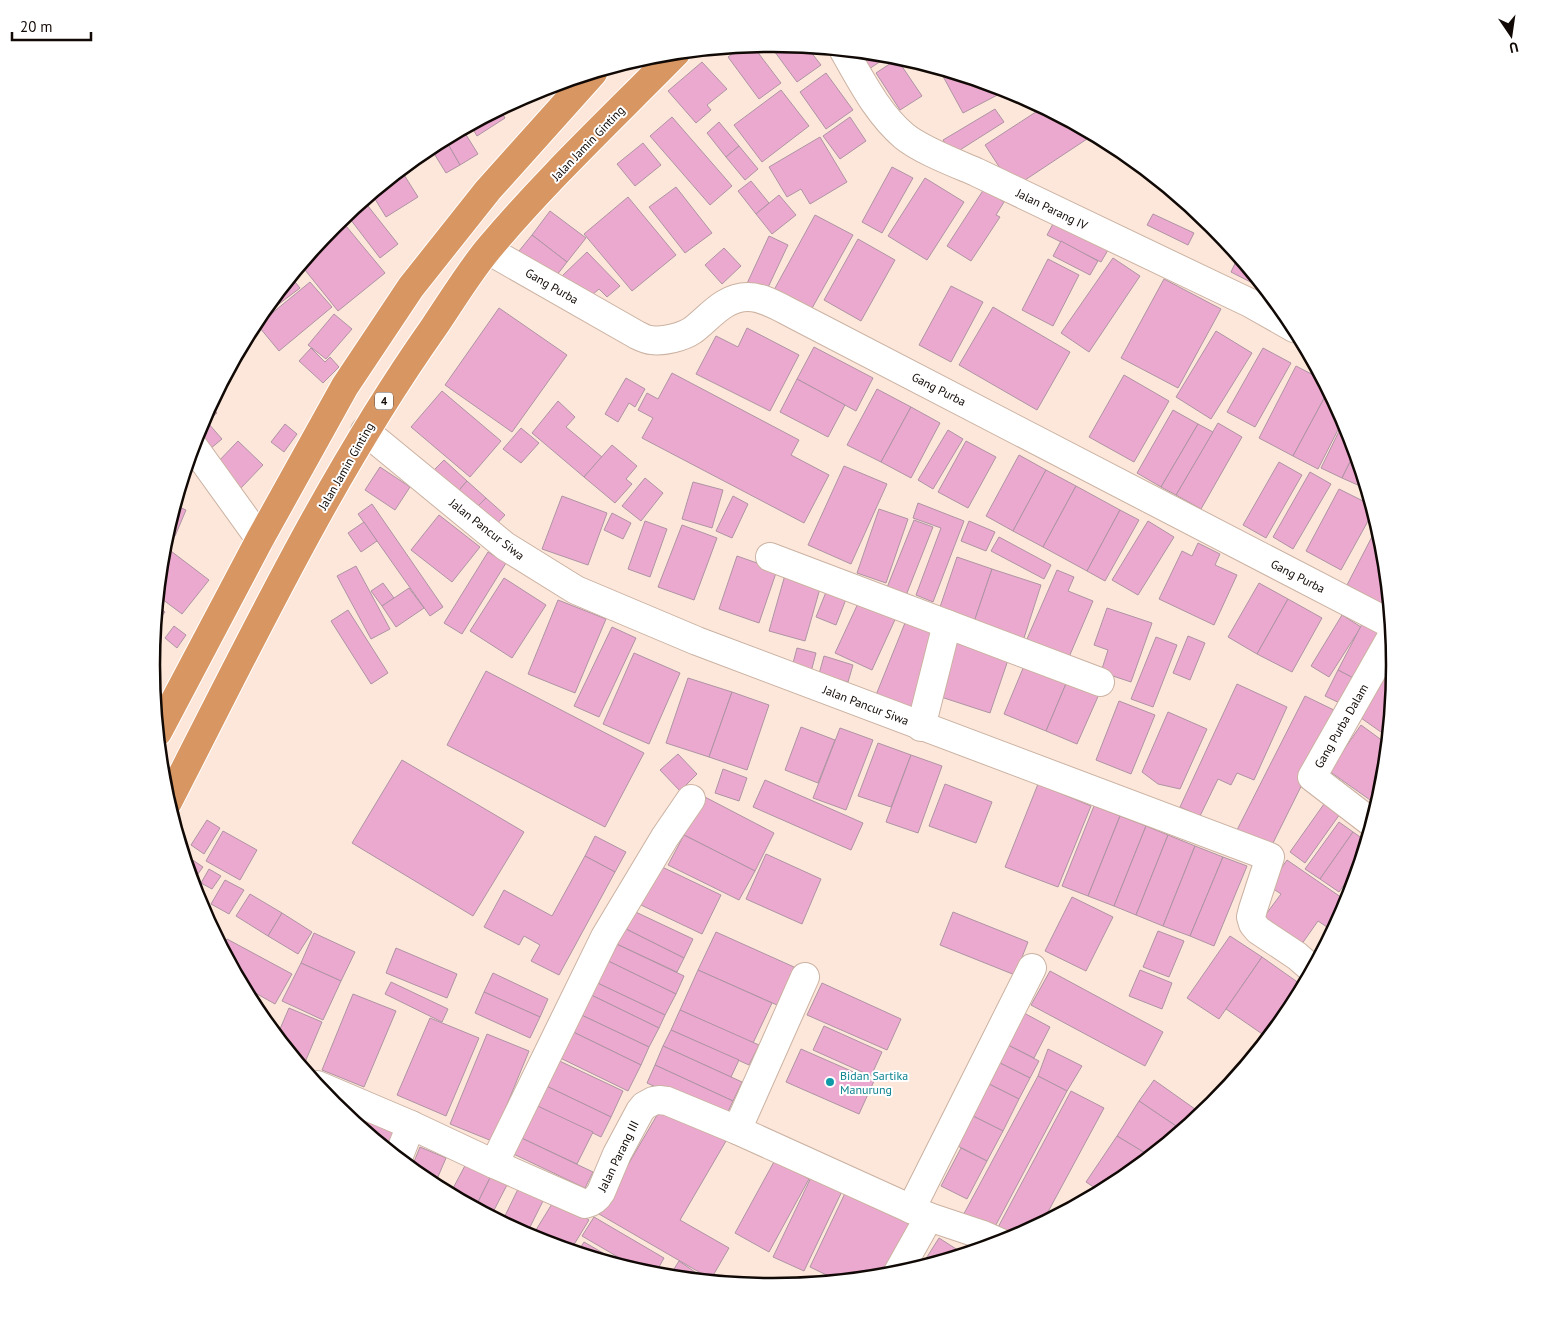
<svg xmlns="http://www.w3.org/2000/svg" width="1546" height="1331" font-family="'PT Sans',sans-serif">
	<rect width="100%" height="100%" fill="#fce7da"/>
	<g fill="#eca9d0" stroke="#ae94a3">
		<path d="M769,44L807,47L821,65L797,82Z"/>
		<path d="M753,46L781,83L759,99L728,57L741,47Z"/>
		<path d="M859,52L890,55L869,69Z"/>
		<path d="M897,59L922,96L900,110L876,73Z"/>
		<path d="M702,62L727,89L707,105L711,110L696,123L668,91Z"/>
		<path d="M939,69L1007,90L963,113Z"/>
		<path d="M826,73L853,110L826,129L800,92Z"/>
		<path d="M781,90L809,126L762,162L734,125Z"/>
		<path d="M1042,108L1093,135L1013,188L985,145Z"/>
		<path d="M995,109L1004,122L952,155L943,140Z"/>
		<path d="M500,110L505,118L477,136L471,126Z"/>
		<path d="M672,117L732,186L710,205L650,136Z"/>
		<path d="M850,117L866,141L840,159L823,136Z"/>
		<path d="M719,122L739,146L726,157L707,133Z"/>
		<path d="M463,130L478,154L460,165L445,139Z"/>
		<path d="M820,137L847,182L810,204L801,189L787,197L769,167Z"/>
		<path d="M445,139L460,165L446,173L430,147Z"/>
		<path d="M643,143L661,165L635,186L617,164Z"/>
		<path d="M739,146L758,169L745,180L726,157Z"/>
		<path d="M892,167L913,178L882,233L862,222Z"/>
		<path d="M401,170L418,197L386,217L372,194Z"/>
		<path d="M925,178L964,202L927,260L888,236Z"/>
		<path d="M751,181L769,203L756,214L738,191Z"/>
		<path d="M676,187L712,233L685,253L649,207Z"/>
		<path d="M984,189L1004,202L996,215L1000,217L971,261L947,246Z"/>
		<path d="M779,195L796,215L772,234L756,214Z"/>
		<path d="M628,197L676,255L632,291L584,234Z"/>
		<path d="M364,201L398,244L380,258L347,215Z"/>
		<path d="M550,211L586,238L567,262L532,235Z"/>
		<path d="M1153,214L1194,233L1188,245L1147,225Z"/>
		<path d="M815,215L853,235L811,310L774,290Z"/>
		<path d="M341,220L385,273L338,311L301,265L334,226Z"/>
		<path d="M1054,222L1108,250L1101,262L1047,235Z"/>
		<path d="M532,235L567,262L550,284L515,256Z"/>
		<path d="M769,236L788,245L763,298L744,290Z"/>
		<path d="M858,239L895,260L861,321L824,300Z"/>
		<path d="M1061,241L1098,261L1090,275L1053,256Z"/>
		<path d="M724,248L741,266L722,284L705,265Z"/>
		<path d="M587,252L620,286L607,297L599,289L586,300L562,276Z"/>
		<path d="M1238,257L1264,289L1231,272Z"/>
		<path d="M1113,258L1140,276L1089,352L1061,333Z"/>
		<path d="M1048,259L1079,275L1053,326L1022,310Z"/>
		<path d="M291,277L300,288L271,310L268,306Z"/>
		<path d="M1164,279L1221,309L1178,388L1121,358Z"/>
		<path d="M310,282L332,307L279,351L255,322L266,308L271,314Z"/>
		<path d="M951,286L983,302L951,362L919,345Z"/>
		<path d="M993,307L1070,352L1037,410L959,365Z"/>
		<path d="M499,308L567,355L512,432L445,385Z"/>
		<path d="M334,314L352,329L326,359L308,345Z"/>
		<path d="M747,328L799,355L770,411L696,374L716,336L738,347Z"/>
		<path d="M1216,331L1252,353L1211,419L1176,397Z"/>
		<path d="M814,347L873,378L856,411L797,379Z"/>
		<path d="M311,348L325,362L330,357L339,367L323,383L299,361Z"/>
		<path d="M1263,348L1291,363L1255,427L1227,412Z"/>
		<path d="M1296,366L1321,379L1328,391L1293,456L1259,438Z"/>
		<path d="M672,373L799,440L791,455L829,475L804,523L642,438L653,418L638,410L647,393L658,399Z"/>
		<path d="M1124,375L1169,401L1134,462L1089,437Z"/>
		<path d="M626,378L645,389L635,407L629,403L618,422L605,414Z"/>
		<path d="M797,379L845,405L828,437L780,412Z"/>
		<path d="M877,389L911,407L881,462L847,445Z"/>
		<path d="M442,391L501,441L470,477L411,427Z"/>
		<path d="M1328,391L1343,420L1318,469L1293,456Z"/>
		<path d="M558,401L575,417L566,427L602,457L584,477L532,433Z"/>
		<path d="M210,405L217,413L199,427Z"/>
		<path d="M911,407L940,423L911,478L881,462Z"/>
		<path d="M1173,410L1198,424L1161,487L1137,473Z"/>
		<path d="M1344,421L1355,452L1342,478L1321,468Z"/>
		<path d="M208,423L222,439L204,454L197,433Z"/>
		<path d="M1218,423L1242,437L1201,509L1176,495Z"/>
		<path d="M285,424L297,434L284,452L271,442Z"/>
		<path d="M1198,424L1213,432L1176,495L1161,487Z"/>
		<path d="M521,428L539,443L521,463L503,449Z"/>
		<path d="M948,430L963,439L933,489L918,480Z"/>
		<path d="M238,441L263,465L240,489L215,465Z"/>
		<path d="M966,441L996,457L968,508L938,492Z"/>
		<path d="M612,445L637,466L626,479L632,484L615,503L584,477Z"/>
		<path d="M1355,452L1363,479L1360,486L1342,478Z"/>
		<path d="M1019,455L1046,470L1013,531L986,516Z"/>
		<path d="M444,460L467,481L454,496L430,474Z"/>
		<path d="M1279,462L1302,475L1266,538L1243,525Z"/>
		<path d="M844,466L887,484L851,564L808,545Z"/>
		<path d="M380,467L410,487L395,510L365,490Z"/>
		<path d="M1046,470L1076,486L1043,547L1013,531Z"/>
		<path d="M1310,472L1331,484L1293,549L1273,537Z"/>
		<path d="M645,478L663,493L641,521L622,506Z"/>
		<path d="M467,481L486,498L472,512L454,496Z"/>
		<path d="M693,482L723,490L712,528L682,519Z"/>
		<path d="M1076,486L1120,510L1087,571L1043,547Z"/>
		<path d="M1339,489L1371,505L1373,512L1341,570L1306,551Z"/>
		<path d="M562,496L607,513L588,565L542,549Z"/>
		<path d="M733,496L748,504L732,538L716,531Z"/>
		<path d="M486,498L505,515L491,530L472,512Z"/>
		<path d="M918,503L964,521L933,602L916,595L941,528L913,518Z"/>
		<path d="M372,504L443,607L430,616L358,514Z"/>
		<path d="M175,505L186,510L175,536L167,533Z"/>
		<path d="M879,509L908,519L886,583L857,573Z"/>
		<path d="M1120,510L1139,520L1105,581L1087,571Z"/>
		<path d="M612,513L631,523L623,539L604,530Z"/>
		<path d="M439,515L480,547L452,582L411,550Z"/>
		<path d="M914,520L933,527L905,598L886,590Z"/>
		<path d="M645,521L667,529L650,577L628,569Z"/>
		<path d="M969,521L995,532L986,551L961,541Z"/>
		<path d="M1148,521L1174,537L1138,595L1112,580Z"/>
		<path d="M364,522L377,541L361,552L348,533Z"/>
		<path d="M682,525L717,538L694,600L658,587Z"/>
		<path d="M1377,527L1383,544L1389,607L1347,585Z"/>
		<path d="M999,537L1051,565L1044,579L991,551Z"/>
		<path d="M1198,543L1220,554L1215,565L1237,575L1214,625L1159,599L1182,551L1192,556Z"/>
		<path d="M163,545L209,580L182,614L158,596Z"/>
		<path d="M488,552L506,563L462,634L444,623Z"/>
		<path d="M737,556L777,570L759,623L719,609Z"/>
		<path d="M957,557L992,569L974,622L939,610Z"/>
		<path d="M356,566L390,629L371,639L337,576Z"/>
		<path d="M992,569L1041,585L1024,638L974,622Z"/>
		<path d="M1057,570L1074,577L1068,591L1093,601L1069,657L1027,639Z"/>
		<path d="M785,575L821,585L805,641L769,631Z"/>
		<path d="M504,578L546,605L512,658L470,631Z"/>
		<path d="M383,583L394,598L382,606L371,591Z"/>
		<path d="M1259,583L1288,599L1257,654L1228,637Z"/>
		<path d="M828,587L848,594L836,625L816,617Z"/>
		<path d="M409,588L424,608L396,627L382,606Z"/>
		<path d="M861,597L898,613L872,670L835,653Z"/>
		<path d="M1288,599L1322,618L1292,672L1257,654Z"/>
		<path d="M558,600L606,619L575,693L528,674Z"/>
		<path d="M157,605L165,612L156,623L155,622Z"/>
		<path d="M1107,608L1152,623L1131,682L1101,672L1108,650L1094,645Z"/>
		<path d="M348,610L388,673L371,684L331,621Z"/>
		<path d="M1342,615L1361,627L1329,677L1311,666Z"/>
		<path d="M907,618L943,632L913,709L876,695Z"/>
		<path d="M1362,624L1385,635L1361,682L1338,670Z"/>
		<path d="M174,626L186,635L177,648L165,638Z"/>
		<path d="M612,627L636,638L599,717L574,706Z"/>
		<path d="M1188,636L1205,643L1190,680L1173,673Z"/>
		<path d="M1156,637L1177,645L1153,707L1131,699Z"/>
		<path d="M956,643L1008,660L990,713L938,696Z"/>
		<path d="M797,648L816,653L811,672L792,667Z"/>
		<path d="M634,653L680,673L649,744L603,724Z"/>
		<path d="M824,656L853,665L848,682L819,674Z"/>
		<path d="M1394,659L1395,666L1388,737L1354,713Z"/>
		<path d="M1026,661L1068,679L1046,731L1004,714Z"/>
		<path d="M1338,670L1361,682L1348,707L1325,696Z"/>
		<path d="M486,671L644,753L605,827L447,745Z"/>
		<path d="M688,678L732,692L709,757L666,743Z"/>
		<path d="M1068,679L1100,692L1077,744L1046,731Z"/>
		<path d="M153,681L160,687L154,695Z"/>
		<path d="M1237,684L1287,707L1254,780L1237,773L1231,785L1218,779L1200,816L1180,807Z"/>
		<path d="M732,692L769,705L747,770L709,757Z"/>
		<path d="M1305,696L1338,712L1270,849L1236,832Z"/>
		<path d="M1119,701L1155,715L1131,774L1096,760Z"/>
		<path d="M1168,712L1207,729L1180,789L1158,784L1142,772Z"/>
		<path d="M1361,725L1387,744L1383,787L1373,802L1329,771Z"/>
		<path d="M801,727L835,740L818,783L785,770Z"/>
		<path d="M840,728L873,740L846,810L813,798Z"/>
		<path d="M878,743L911,755L891,807L858,796Z"/>
		<path d="M678,754L697,774L680,791L660,770Z"/>
		<path d="M911,755L942,766L918,833L886,822Z"/>
		<path d="M402,760L524,832L473,916L352,843Z"/>
		<path d="M723,769L747,778L739,801L715,793Z"/>
		<path d="M765,780L863,823L851,850L753,807Z"/>
		<path d="M945,784L992,802L976,843L929,826Z"/>
		<path d="M1038,784L1091,806L1058,887L1005,867Z"/>
		<path d="M703,796L774,833L755,871L684,835Z"/>
		<path d="M1324,804L1340,814L1305,863L1290,852Z"/>
		<path d="M1094,806L1120,816L1088,896L1062,886Z"/>
		<path d="M1120,816L1146,826L1114,906L1088,896Z"/>
		<path d="M207,820L220,828L204,854L191,845Z"/>
		<path d="M1339,822L1353,832L1320,879L1305,869Z"/>
		<path d="M1146,826L1168,835L1136,915L1114,906Z"/>
		<path d="M223,831L257,850L240,880L206,861Z"/>
		<path d="M1353,832L1366,841L1360,862L1339,892L1320,879Z"/>
		<path d="M684,835L755,871L739,900L668,865Z"/>
		<path d="M1168,835L1195,846L1163,926L1136,915Z"/>
		<path d="M595,836L626,852L615,872L585,856Z"/>
		<path d="M1195,846L1223,857L1190,936L1163,926Z"/>
		<path d="M184,854L203,867L192,882Z"/>
		<path d="M766,854L821,879L802,924L746,899Z"/>
		<path d="M585,856L615,872L559,975L531,961L540,945L524,936L519,945L484,927L504,890L552,916Z"/>
		<path d="M1223,857L1247,866L1214,946L1190,936Z"/>
		<path d="M1287,860L1348,902L1333,931L1318,921L1299,948L1261,921L1281,894L1269,886Z"/>
		<path d="M660,866L721,895L702,934L641,905Z"/>
		<path d="M209,869L221,876L212,889L201,883Z"/>
		<path d="M225,880L244,890L229,914L211,904Z"/>
		<path d="M250,894L282,913L268,936L236,916Z"/>
		<path d="M1072,897L1113,917L1086,971L1045,951Z"/>
		<path d="M625,907L693,939L684,958L616,924Z"/>
		<path d="M953,912L1028,942L1015,975L940,945Z"/>
		<path d="M282,913L312,932L298,954L268,936Z"/>
		<path d="M616,924L684,958L677,972L608,940Z"/>
		<path d="M1158,931L1184,941L1169,977L1143,967Z"/>
		<path d="M716,932L794,967L777,1005L698,970Z"/>
		<path d="M314,933L355,952L341,981L301,963Z"/>
		<path d="M1230,936L1262,957L1219,1019L1187,998Z"/>
		<path d="M227,939L292,974L275,1004L243,986L222,948Z"/>
		<path d="M608,940L684,976L676,994L600,957Z"/>
		<path d="M396,948L457,974L447,998L386,973Z"/>
		<path d="M600,957L676,994L665,1015L589,979Z"/>
		<path d="M1262,957L1303,986L1290,1011L1268,1038L1226,1009Z"/>
		<path d="M301,963L341,981L323,1020L282,1001Z"/>
		<path d="M698,970L772,1003L753,1043L680,1010Z"/>
		<path d="M1140,970L1172,983L1162,1009L1129,996Z"/>
		<path d="M1050,971L1163,1032L1145,1066L1031,1005Z"/>
		<path d="M493,973L548,999L540,1017L484,992Z"/>
		<path d="M589,979L665,1015L659,1028L583,991Z"/>
		<path d="M391,982L448,1009L442,1022L385,994Z"/>
		<path d="M822,983L901,1019L887,1050L807,1015Z"/>
		<path d="M583,991L659,1028L649,1047L573,1011Z"/>
		<path d="M484,992L540,1017L530,1038L475,1013Z"/>
		<path d="M353,994L396,1011L364,1087L322,1070Z"/>
		<path d="M289,1008L322,1022L303,1067L277,1036Z"/>
		<path d="M680,1010L759,1045L749,1065L671,1030Z"/>
		<path d="M573,1011L649,1047L641,1065L565,1028Z"/>
		<path d="M1024,1013L1050,1027L1034,1058L1008,1045Z"/>
		<path d="M430,1018L479,1038L446,1116L397,1095Z"/>
		<path d="M824,1026L882,1052L871,1076L813,1050Z"/>
		<path d="M565,1028L641,1065L628,1091L552,1054Z"/>
		<path d="M671,1030L739,1060L731,1077L663,1046Z"/>
		<path d="M487,1034L529,1051L492,1141L450,1124Z"/>
		<path d="M1008,1045L1039,1061L1030,1078L998,1062Z"/>
		<path d="M663,1046L742,1082L733,1101L655,1065Z"/>
		<path d="M801,1049L874,1081L859,1114L786,1082Z"/>
		<path d="M1048,1049L1082,1066L1067,1091L1038,1076Z"/>
		<path d="M551,1057L623,1091L611,1117L538,1082Z"/>
		<path d="M998,1062L1030,1078L1019,1099L987,1083Z"/>
		<path d="M655,1065L733,1101L725,1118L647,1083Z"/>
		<path d="M1038,1076L1067,1091L990,1236L960,1221Z"/>
		<path d="M1154,1080L1202,1114L1182,1130L1139,1101Z"/>
		<path d="M538,1082L611,1117L601,1137L529,1102Z"/>
		<path d="M987,1083L1019,1099L1003,1131L971,1115Z"/>
		<path d="M1071,1091L1104,1108L1042,1223L1012,1239L996,1231Z"/>
		<path d="M1139,1101L1182,1130L1150,1156L1117,1136Z"/>
		<path d="M529,1102L593,1132L577,1164L513,1134Z"/>
		<path d="M663,1105L726,1141L680,1220L729,1248L711,1279L599,1214Z"/>
		<path d="M334,1106L399,1133L390,1152Z"/>
		<path d="M971,1115L1003,1131L987,1161L956,1145Z"/>
		<path d="M513,1134L593,1172L585,1188L505,1150Z"/>
		<path d="M1117,1136L1150,1156L1118,1183L1101,1192L1086,1182Z"/>
		<path d="M420,1147L446,1158L434,1186L411,1169Z"/>
		<path d="M961,1148L987,1161L967,1199L941,1186Z"/>
		<path d="M468,1160L493,1172L475,1208L450,1194Z"/>
		<path d="M775,1160L809,1179L769,1252L735,1233Z"/>
		<path d="M815,1169L846,1183L804,1271L773,1257Z"/>
		<path d="M493,1172L509,1181L491,1216L475,1208Z"/>
		<path d="M520,1185L545,1197L526,1235L502,1222Z"/>
		<path d="M848,1187L919,1221L893,1275L839,1281L810,1267Z"/>
		<path d="M555,1199L589,1220L570,1251L531,1238Z"/>
		<path d="M594,1217L664,1258L654,1276L647,1274L582,1236Z"/>
		<path d="M939,1238L964,1254L920,1268Z"/>
		<path d="M584,1242L629,1268L577,1253Z"/>
		<path d="M679,1261L708,1281L669,1277Z"/>
	</g>
	<g fill="none" stroke-linecap="round" stroke-linejoin="round">
		<defs>
			<g id="minor">
				<path d="M844,51C861,80 877,113 904,136C921,150 955,163 976,172L1250,303L1294,328"/>
				<path d="M488,250L637,335C641,337 647,340 651,340C663,342 683,337 693,330C710,317 724,297 748,297C764,297 781,308 795,315L1391,624"/>
				<path d="M365,431L505,546L576,590L697,641L1270,857L1253,909L1251,917L1253,924L1258,930L1297,956L1312,969"/>
				<path d="M193,446L260,539"/>
				<path d="M770,557L1100,682"/>
				<path d="M921,727L947,624"/>
				<path d="M1372,823L1312,777L1392,636"/>
				<path d="M317,1085L411,1125L494,1164L585,1204C593,1202 597,1199 601,1192L617,1154L640,1111L644,1106L653,1101L659,1100L667,1101L737,1130L929,1217L983,1235L1001,1243"/>
				<path d="M737,1130L805,977"/>
				<path d="M398,1158L411,1125"/>
				<path d="M494,1164L605,937L665,837L691,799"/>
				<path d="M911,1209L1032,968"/>
				<path d="M897,1274L929,1217"/>
			</g>
			<g id="trunk">
				<path d="M158,732L260,539L345,386L411,287L488,190L593,73"/>
				<path d="M168,802C251,641 329,476 434,327C451,302 469,272 489,248C547,179 613,117 676,53"/>
			</g>
		</defs>
		<use href="#minor" stroke="#cbb2a2" stroke-width="30"/>
		<use href="#trunk" stroke="#fff" stroke-width="30"/>
		<use href="#minor" stroke="#fff" stroke-width="28"/>
		<use href="#trunk" stroke="#d89662" stroke-width="28"/>
	</g>
	<circle fill="#0f9aa8" stroke="#fff" stroke-width="2" cx="830" cy="1082" r="5"/>
	<g text-anchor="middle" dominant-baseline="central" stroke-width="4" stroke-linejoin="round" paint-order="stroke">
		<rect fill="#fff" stroke="#585350" stroke-width="1" x="375" y="392.5" width="18" height="17" rx="4"/>
		<g font-size="11" font-weight="bold" fill="#110905">
			<text x="384" y="401">4</text>
		</g>
		<g font-size="12" fill="#110905" stroke="#fff">
			<text transform="translate(588 143) rotate(-46)">Jalan Jamin Ginting</text>
			<text transform="translate(1052 209) rotate(26)">Jalan Parang IV</text>
			<text transform="translate(552 286) rotate(30)">Gang Purba</text>
			<text transform="translate(939 389) rotate(27)">Gang Purba</text>
			<text transform="translate(346 466) rotate(-60)">Jalan Jamin Ginting</text>
			<text transform="translate(487 529) rotate(38)">Jalan Pancur Siwa</text>
			<text transform="translate(1298 576) rotate(27)">Gang Purba</text>
			<text transform="translate(866 705) rotate(21)">Jalan Pancur Siwa</text>
			<text transform="translate(1341 726) rotate(-60)">Gang Purba Dalam</text>
			<text transform="translate(618 1156) rotate(-64)">Jalan Parang III</text>
		</g>
		<g font-size="12" fill="#0d838f" stroke="#fff" text-anchor="start">
			<text x="840" y="1075">Bidan Sartika<tspan x="840" dy="14">Manurung</tspan></text>
		</g>
	</g>
	<path d="M0 0H1546V1331H0ZM160 665a613 613 0 1 1 1226 0a613 613 0 1 1-1226 0Z" fill="#fff" fill-rule="evenodd"/>
	<path fill="none" stroke="#110905" stroke-width="2.5" d="M160 665a613 613 0 1 1 1226 0a613 613 0 1 1-1226 0Z"/>
	<g transform="translate(1511 35) rotate(167)" stroke="#ffffff" stroke-width="4" paint-order="stroke">
	<path d="M0-4L9 19L0 12L-9 19Z" fill="#110905"/>
	<text y="-8" font-size="14" font-weight="bold" text-anchor="middle" fill="#110905">U</text>
	</g>
	<path d="M12 32v8h79v-8" fill="none" stroke="#110905" stroke-width="2.5"/>
	<text x="20" y="32" font-size="15" fill="#110905" stroke="#ffffff" stroke-width="4" paint-order="stroke">20 m</text>
</svg>
